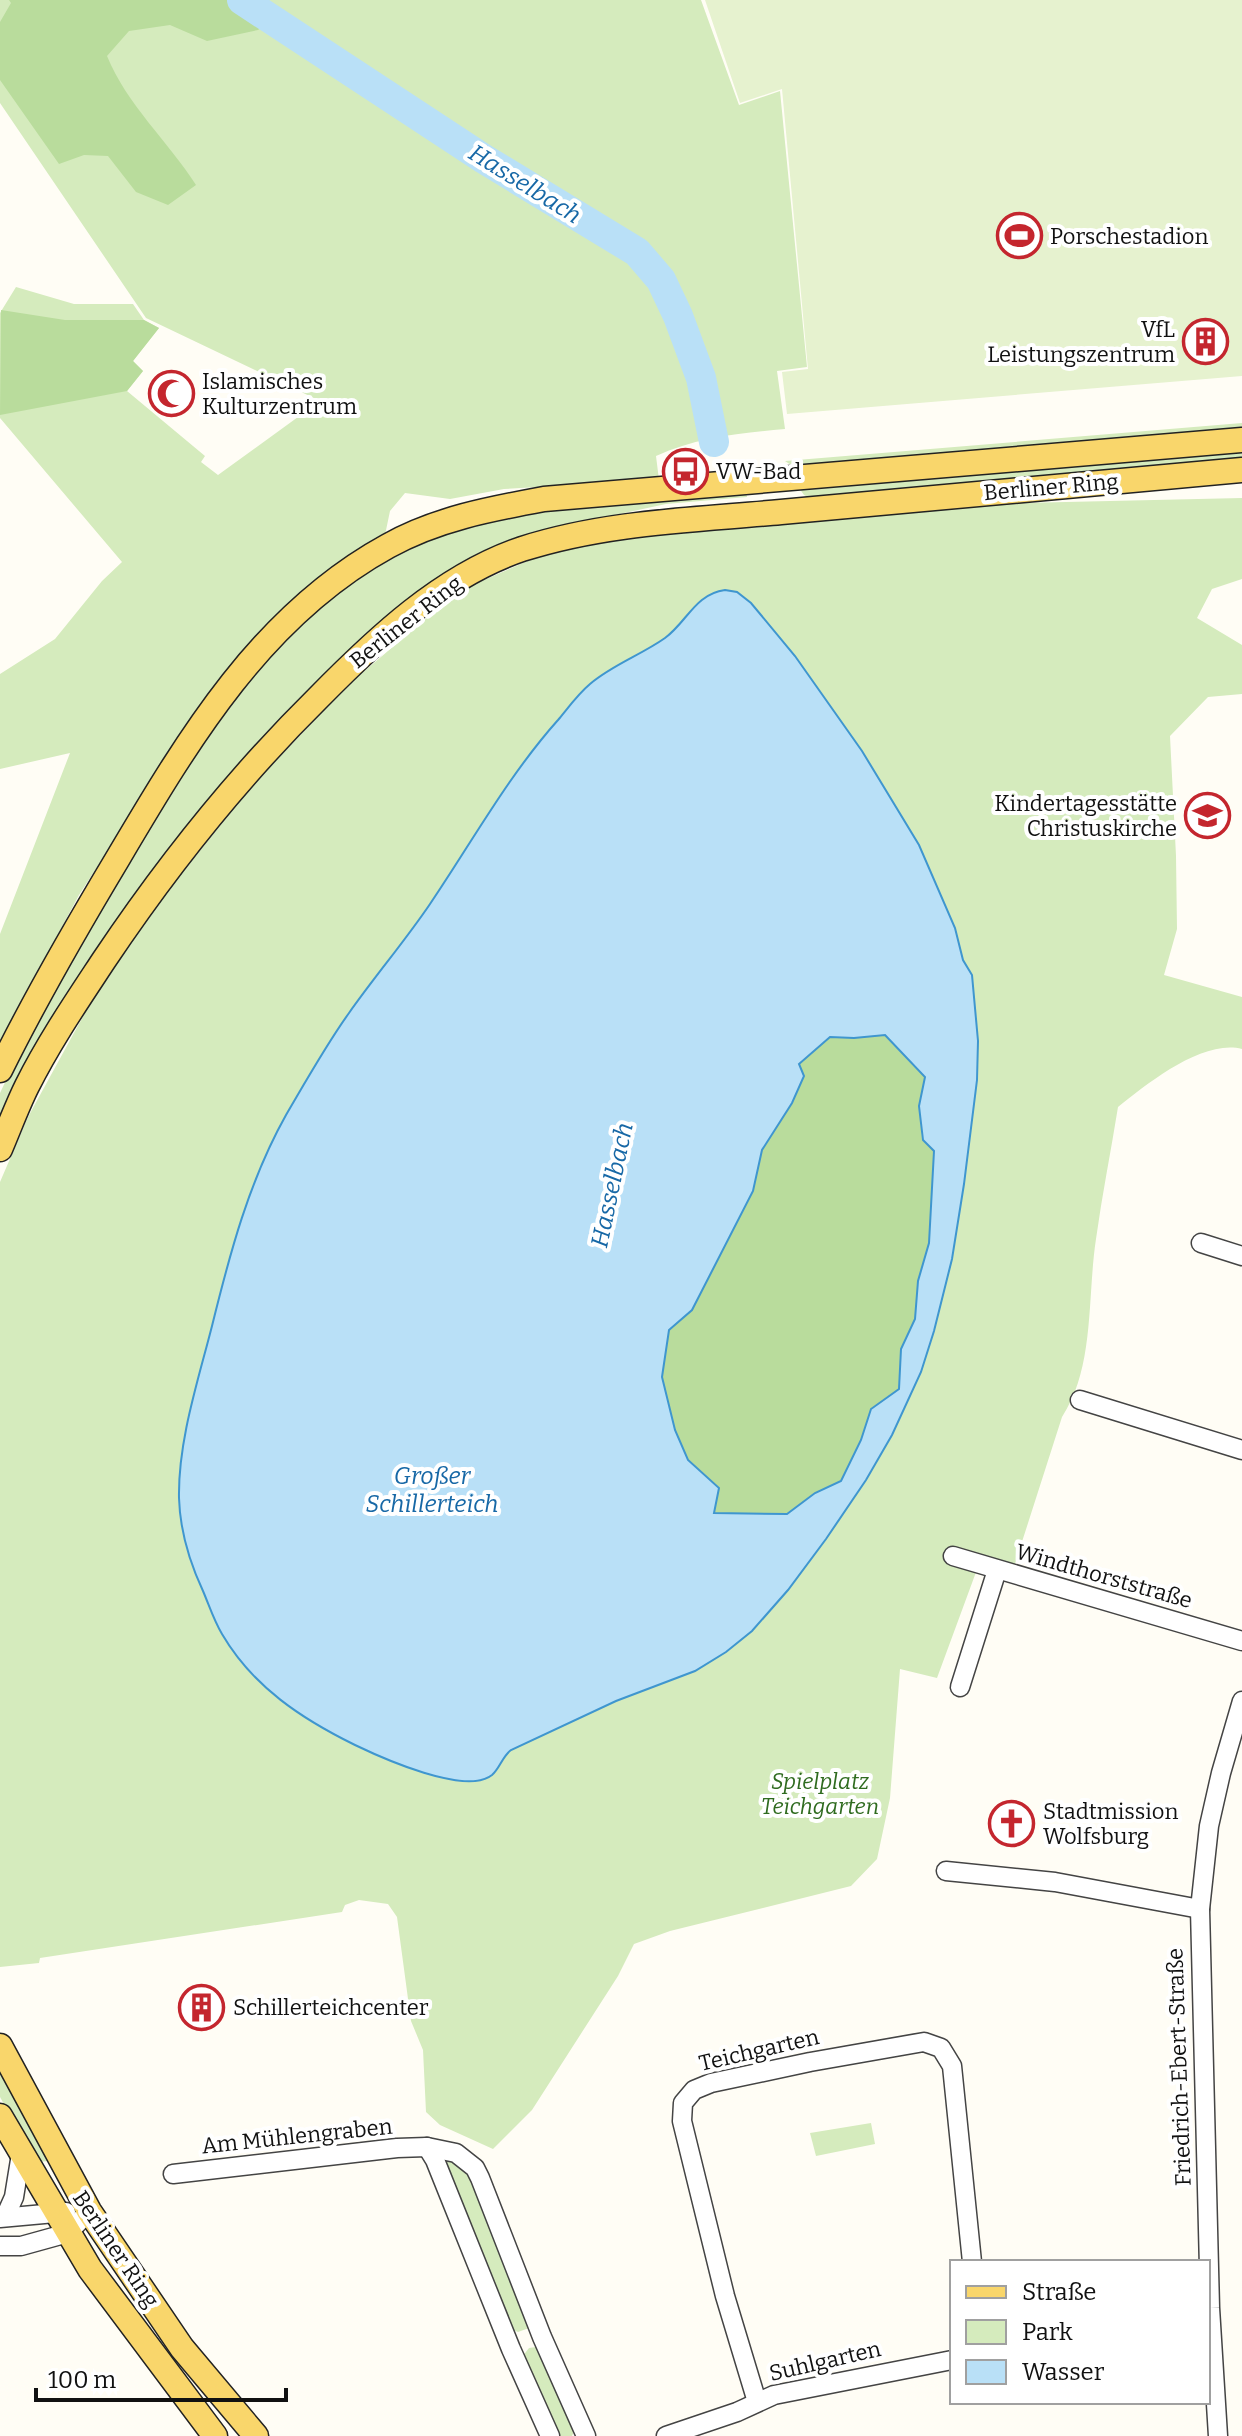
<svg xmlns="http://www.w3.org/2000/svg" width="1242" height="2436" font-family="Bitter,serif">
	<rect width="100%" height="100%" fill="#fffdf5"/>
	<g fill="#d5ebbd">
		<path d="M0,0H701L739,105L780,91L807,367L777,371L785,429C741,433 697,437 656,456L659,480L504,489L450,499L405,493L390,511L385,535L185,731L79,895L0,1043V934L70,753L0,769V674L55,639L102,581L122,562L0,418V313L16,287L74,304H133L144,320L159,328L133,361L143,371L127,391L205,456L201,462L218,475L320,401L146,318L0,103Z"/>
		<path d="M1242,423V430L794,467L785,461Z"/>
		<path d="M1242,448V462L810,498L804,495L799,488Z"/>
		<path d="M746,491L747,497L666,504L554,528L514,540L283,719L0,1128V1093L36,1017L198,742L254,669L335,590L415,544L458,529L549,508Z"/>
		<path d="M1242,498V579L1212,589L1197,618L1242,645V694L1208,697L1170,736L1176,856L1177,929L1164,975L1242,997V1049C1203,1039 1148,1083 1118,1107C1111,1151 1102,1195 1096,1239C1087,1298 1095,1367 1062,1417L1012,1573L979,1564L937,1678L900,1669L890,1798L877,1859L851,1886L670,1931L634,1944L618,1976L532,2110L493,2149L440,2125L426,2112L423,2050L411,2021L397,1917L388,1904L359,1900L345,1905L342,1912L40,1958L39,1963L0,1967V1182L28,1117L98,989L174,883L250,788L348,685L435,611L470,586L546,553L598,540L860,515L1022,503Z"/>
		<path d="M0,2070L50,2161L36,2162L0,2097Z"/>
		<path d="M871,2123L875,2144L816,2156L810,2133Z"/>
		<path d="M441,2153L471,2174L529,2328L518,2332L511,2329Z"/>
		<path d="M536,2347L544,2352L576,2427L572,2436H558L522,2357L529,2348Z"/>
	</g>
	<g fill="#b9dc9c">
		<path d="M9,0H259L280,14L258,30L207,41L170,25L129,31L107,56C127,105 168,141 196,185L168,205L136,192L108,156L84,155L59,164L0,80V22L11,3Z"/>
		<path d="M1,310L65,320H144L159,328L133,361L143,371L127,391L0,415Z"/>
		<path d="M885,1035L925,1077L919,1106L922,1140L934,1151L929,1243L918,1281L915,1319L901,1349L899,1389L871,1409L861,1440L841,1481L815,1493L787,1514H713L718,1488L688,1460L675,1430L662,1377L669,1329L692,1310L753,1191L762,1150L792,1103L799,1064L830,1037L854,1038Z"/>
	</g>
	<path fill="#e6f2cf" d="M705,0H1242V376L787,414L782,372L808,369L782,89L740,103Z"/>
	<path fill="#b9e0f7" stroke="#3f96cf" stroke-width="2" fill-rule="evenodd" d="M725,590L737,592L751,603L795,656L862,751L919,845L955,928L963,960L972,975L978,1041L977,1080L964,1184L952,1259L934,1331L921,1372L892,1435L866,1480L826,1539L788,1590L752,1631L726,1652L695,1671L616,1701L511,1750C502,1757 500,1768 492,1775C466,1796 382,1758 355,1745C302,1719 253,1687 222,1634C214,1621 209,1605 203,1591C189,1561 180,1531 179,1498C178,1441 198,1381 212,1326C230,1253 249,1181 286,1115C306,1081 326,1045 349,1013C375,976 405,941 430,904C472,842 508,776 558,720C568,708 578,694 590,684C612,665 641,655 665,638C687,622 695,594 725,590ZM885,1035L925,1077L919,1106L923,1140L934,1151L929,1243L918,1281L915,1319L901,1349L899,1389L871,1409L861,1440L841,1481L815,1493L787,1514L714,1513L719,1488L688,1460L675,1430L662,1377L669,1330L692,1310L753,1191L762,1150L792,1103L804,1076L799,1064L830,1037L854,1038Z"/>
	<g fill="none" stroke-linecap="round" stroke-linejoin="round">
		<path stroke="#3f96cf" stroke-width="5" d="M248,4L250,0"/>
		<path stroke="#b9e0f7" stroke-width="30" d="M242,0L484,159L637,252L661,280L678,316L701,378L714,442"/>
		<defs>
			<g id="minor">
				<path d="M1201,1243L1242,1256"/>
				<path d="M1080,1400L1242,1450"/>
				<path d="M953,1556L1242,1641"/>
				<path d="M960,1687L997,1570"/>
				<path d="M946,1871L1055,1882L1200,1909"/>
				<path d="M427,2147L435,2160L511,2349L550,2436"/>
				<path d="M173,2174L397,2148L427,2147L456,2153L475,2168L480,2178L542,2337L586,2436"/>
				<path d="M5,2217L14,2197L21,2154"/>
				<path d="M0,2218L66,2212"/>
				<path d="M0,2246H21L68,2233L89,2211"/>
				<path d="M757,2402L725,2296L682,2121L683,2103L694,2090L711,2083L810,2062L924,2042L941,2048L952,2066L972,2262"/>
				<path d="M666,2436L737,2412L774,2395L952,2360"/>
				<path d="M1218,2436L1210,2308L1200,1909L1209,1826L1221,1773L1242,1701"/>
			</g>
			<g id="major">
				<path d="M0,1070C36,997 76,928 118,858C189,738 262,615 388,546C436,519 490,509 544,499L1242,440"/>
				<path d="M0,1149C9,1128 17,1106 27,1086C49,1042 77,1001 104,960C167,866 237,778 318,698C376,639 442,576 522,549C606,522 694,520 781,512C934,497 1088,484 1242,470"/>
				<path d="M0,2046L89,2211L182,2348L256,2436"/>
				<path d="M0,2116L90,2269L215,2436"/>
			</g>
		</defs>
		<use href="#minor" stroke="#444" stroke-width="21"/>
		<use href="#major" stroke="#222" stroke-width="27"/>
		<use href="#minor" stroke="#fff" stroke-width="18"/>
		<use href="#major" stroke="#f9d66b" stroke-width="24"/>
	</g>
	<defs>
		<symbol id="stadium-ring" viewBox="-11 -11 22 22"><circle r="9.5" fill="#fff" stroke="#c4262e" stroke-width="1.5"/><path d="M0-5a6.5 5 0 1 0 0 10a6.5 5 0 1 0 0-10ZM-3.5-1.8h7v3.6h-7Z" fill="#c4262e"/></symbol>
		<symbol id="building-ring" viewBox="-11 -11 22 22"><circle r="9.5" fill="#fff" stroke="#c4262e" stroke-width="1.5"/><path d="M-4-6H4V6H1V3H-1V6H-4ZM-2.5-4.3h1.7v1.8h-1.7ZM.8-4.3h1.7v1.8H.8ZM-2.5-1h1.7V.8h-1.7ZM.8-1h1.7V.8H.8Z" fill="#c4262e"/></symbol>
		<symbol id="mosque-ring" viewBox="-11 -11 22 22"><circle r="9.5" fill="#fff" stroke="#c4262e" stroke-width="1.5"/><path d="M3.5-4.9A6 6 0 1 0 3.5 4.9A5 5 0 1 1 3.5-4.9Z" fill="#c4262e"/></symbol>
		<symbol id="bus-ring" viewBox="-11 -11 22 22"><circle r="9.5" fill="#fff" stroke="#c4262e" stroke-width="1.5"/><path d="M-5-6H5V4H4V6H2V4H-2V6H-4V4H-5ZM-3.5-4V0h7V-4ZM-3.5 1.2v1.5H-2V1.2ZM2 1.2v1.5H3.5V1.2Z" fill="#c4262e"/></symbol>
		<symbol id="school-ring" viewBox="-11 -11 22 22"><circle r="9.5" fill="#fff" stroke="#c4262e" stroke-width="1.5"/><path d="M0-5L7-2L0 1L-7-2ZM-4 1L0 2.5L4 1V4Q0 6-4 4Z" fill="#c4262e"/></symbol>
		<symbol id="church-ring" viewBox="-11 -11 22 22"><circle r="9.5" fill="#fff" stroke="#c4262e" stroke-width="1.5"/><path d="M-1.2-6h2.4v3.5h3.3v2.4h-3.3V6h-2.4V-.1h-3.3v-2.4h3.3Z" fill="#c4262e"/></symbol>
	</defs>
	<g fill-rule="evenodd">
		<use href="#stadium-ring" x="994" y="210" width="51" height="51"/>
		<use href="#building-ring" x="1180" y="316" width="51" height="51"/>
		<use href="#mosque-ring" x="146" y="368" width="51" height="51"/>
		<use href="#bus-ring" x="660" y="446" width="51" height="51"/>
		<use href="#school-ring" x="1182" y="790" width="51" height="51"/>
		<use href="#church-ring" x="986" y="1798" width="51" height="51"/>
		<use href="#building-ring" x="176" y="1982" width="51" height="51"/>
	</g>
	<g text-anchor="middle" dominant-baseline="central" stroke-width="8" stroke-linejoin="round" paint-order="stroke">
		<g font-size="22" fill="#111" stroke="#fff" text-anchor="start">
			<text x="1050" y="236">Porschestadion</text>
			<text x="1175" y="329" text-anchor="end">VfL<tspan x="1175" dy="25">Leistungszentrum</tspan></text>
			<text x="202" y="381">Islamisches<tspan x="202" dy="25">Kulturzentrum</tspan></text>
			<text x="716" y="471">VW-Bad</text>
			<text x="1177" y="803" text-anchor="end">Kindertagesstätte<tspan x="1177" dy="25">Christuskirche</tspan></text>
			<text x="1043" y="1811">Stadtmission<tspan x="1043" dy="25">Wolfsburg</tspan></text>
			<text x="233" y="2007">Schillerteichcenter</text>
		</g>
		<g font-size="22" fill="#111" stroke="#fff">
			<text transform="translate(1051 487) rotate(-5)">Berliner Ring</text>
			<text transform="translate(406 622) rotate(-38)">Berliner Ring</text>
			<text transform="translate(1104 1576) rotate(16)">Windthorststraße</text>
			<text transform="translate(759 2050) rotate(-13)">Teichgarten</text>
			<text transform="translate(1179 2067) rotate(-92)">Friedrich-Ebert-Straße</text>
			<text transform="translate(297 2136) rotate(-6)">Am Mühlengraben</text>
			<text transform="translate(116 2249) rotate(56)">Berliner Ring</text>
			<text transform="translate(825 2361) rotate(-13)">Suhlgarten</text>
		</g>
		<g font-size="22" font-style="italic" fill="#2f6b1f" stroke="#fff">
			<text x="820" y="1781">Spielplatz<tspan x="820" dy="25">Teichgarten</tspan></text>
		</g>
		<g font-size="24" font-style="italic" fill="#1768a6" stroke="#fff">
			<text transform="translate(525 184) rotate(32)">Hasselbach</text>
			<text transform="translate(612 1185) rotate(-78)">Hasselbach</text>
			<text x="432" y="1476">Großer<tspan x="432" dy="28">Schillerteich</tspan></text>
		</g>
	</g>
	<rect x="950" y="2260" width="260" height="144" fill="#ffffff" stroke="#a0a0a0" stroke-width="2"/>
	<rect x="966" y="2286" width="40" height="12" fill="#f9d66b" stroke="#a0a0a0" stroke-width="2"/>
	<text x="1022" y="2300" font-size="24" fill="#111111">Straße</text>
	<rect x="966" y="2320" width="40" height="24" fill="#d5ebbd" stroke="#a0a0a0" stroke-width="2"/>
	<text x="1022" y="2340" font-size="24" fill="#111111">Park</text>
	<rect x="966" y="2360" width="40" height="24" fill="#b9e0f7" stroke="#a0a0a0" stroke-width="2"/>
	<text x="1022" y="2380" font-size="24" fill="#111111">Wasser</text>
	<path d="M36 2388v12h250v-12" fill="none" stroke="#111111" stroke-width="4"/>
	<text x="48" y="2388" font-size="24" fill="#111111" stroke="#ffffff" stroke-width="6" paint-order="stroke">100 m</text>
</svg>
